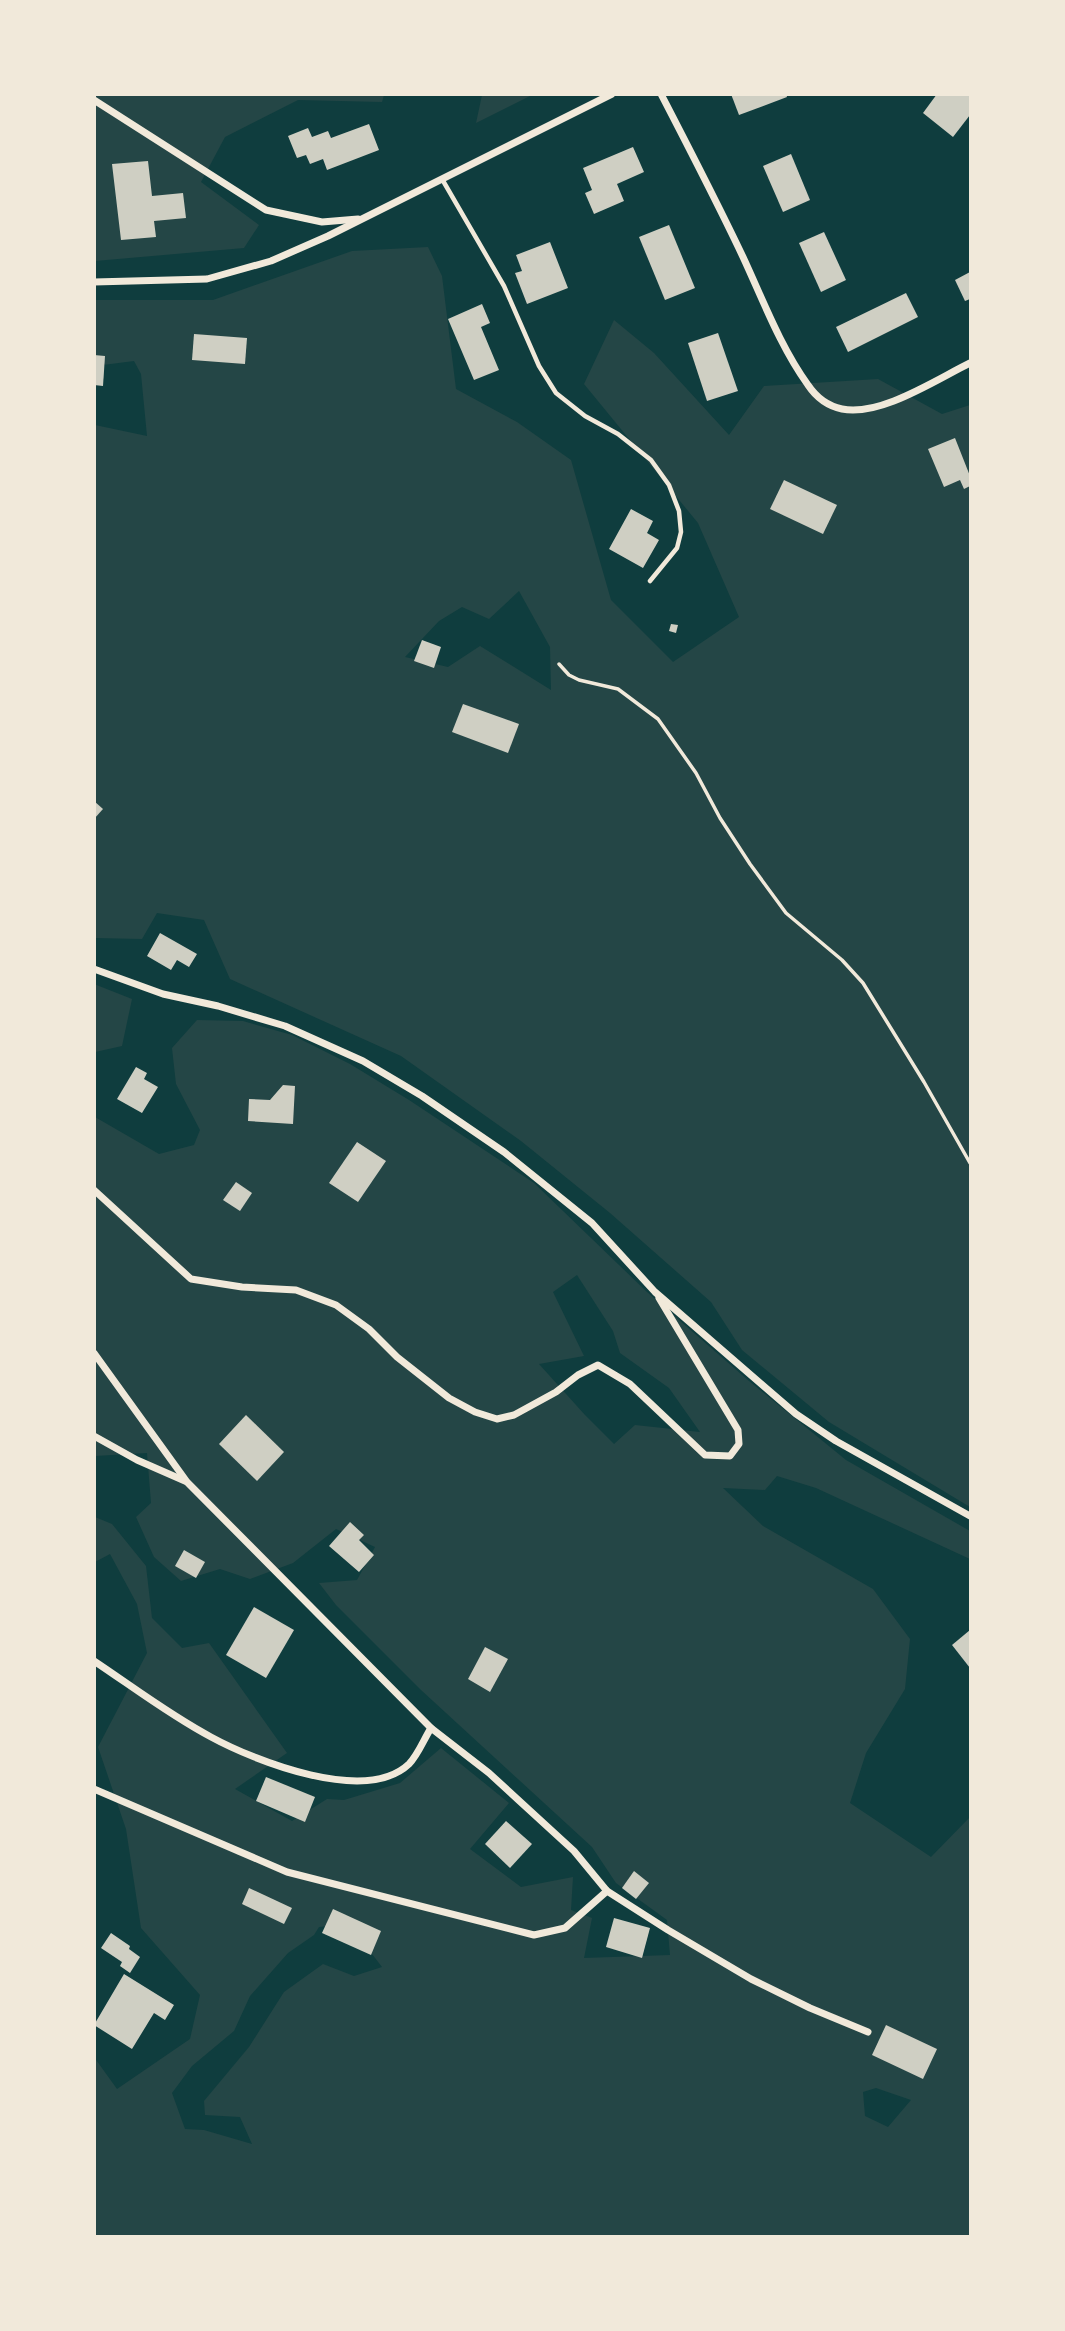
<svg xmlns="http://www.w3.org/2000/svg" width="1065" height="2331" font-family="'Alegreya Sans',sans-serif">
	<rect width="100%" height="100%" fill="#0f3d3e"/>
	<g fill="#244646" fill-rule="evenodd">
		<path d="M95,95H384L382,102L298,100L225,137L201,182L259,225L244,248L95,261Z"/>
		<path d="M482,95V94L532,95L476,123Z"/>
		<path d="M428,247L442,276L456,389L517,422L571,460L611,600L673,662L739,617L698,523L584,384L614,320L654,353L729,435L764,386L878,379L942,414L970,405V1507L829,1422L742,1350L711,1302L610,1213L521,1141L401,1056L230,979L204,920L157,913L142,939L95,938V425L147,436L141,374L134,361L95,366V300H213L352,251ZM519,591L550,647L551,690L480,646L448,667L405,657L439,621L462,607L489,619Z"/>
		<path d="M94,984L132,999L122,1046L95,1052Z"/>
		<path d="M197,1020L243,1021L292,1035L350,1064L409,1100L534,1183L647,1292L749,1381L846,1460L970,1531V1559L816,1488L777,1476L765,1490L723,1488L763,1526L873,1589L910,1639L905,1689L866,1753L850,1803L931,1857L970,1817V2236H95L94,2057L117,2089L190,2039L200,1995L141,1928L126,1829L98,1747L147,1653L137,1604L110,1554L95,1562V1517L112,1524L146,1566L152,1618L182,1648L209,1643L287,1753L235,1789L292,1821L327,1799L344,1800L400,1783L441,1748L509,1803L470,1849L521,1887L573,1877L571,1910L592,1918L584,1958L670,1955L667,1920L616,1883L592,1847L421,1690L336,1605L319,1583L357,1580L375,1547L336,1529L293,1563L250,1579L220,1569L181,1581L154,1557L136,1517L151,1503L147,1453L95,1456V1117L159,1154L194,1145L200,1130L176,1084L172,1048ZM577,1275L613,1331L620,1353L669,1388L700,1432L635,1425L614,1444L585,1415L539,1364L584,1356L553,1292ZM339,1925L352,1928L382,1967L354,1976L323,1964L284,1992L249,2047L204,2101L205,2115L240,2117L252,2144L204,2130L185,2129L172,2093L192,2066L234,2031L250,1996L288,1953L314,1935L319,1927ZM876,2088L911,2100L888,2127L865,2116L863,2092Z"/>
	</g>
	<g fill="#cfcfc3">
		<path d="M731,94H786L787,97L739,115Z"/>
		<path d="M937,94H968L970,97V115L953,137L923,113Z"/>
		<path d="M369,124L379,150L327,170L323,159L310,164L306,155L297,158L288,136L308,128L312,137L328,131L331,138Z"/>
		<path d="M633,147L644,172L617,184L624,201L594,214L585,193L592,190L583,168Z"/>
		<path d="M791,154L810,200L783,212L763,166Z"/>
		<path d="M148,161L152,196L183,193L186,218L154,221L156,237L121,240L112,164Z"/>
		<path d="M669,225L695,288L665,300L639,237Z"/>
		<path d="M824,232L846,280L821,292L799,243Z"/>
		<path d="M550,242L568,288L527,304L515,273L522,271L516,255Z"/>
		<path d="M970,272V299L965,301L955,280Z"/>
		<path d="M906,293L918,317L848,352L836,327Z"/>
		<path d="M482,304L490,323L481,327L499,370L474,380L448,319Z"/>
		<path d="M718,333L738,391L707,401L688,343Z"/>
		<path d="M194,334L247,338L245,364L192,360Z"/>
		<path d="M94,355L105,356L103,386L94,385Z"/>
		<path d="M955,438L970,476V486L964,489L960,480L944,487L928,449Z"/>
		<path d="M784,480L837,505L823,534L770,509Z"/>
		<path d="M631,509L653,521L647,533L659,540L643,568L609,549Z"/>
		<path d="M671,624L678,625L676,633L669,631Z"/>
		<path d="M422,640L441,647L434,668L414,661Z"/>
		<path d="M463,704L519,724L508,753L452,732Z"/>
		<path d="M94,801L103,809L94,819Z"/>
		<path d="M160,933L197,954L189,967L177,960L171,970L147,956Z"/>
		<path d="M136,1067L147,1073L144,1079L158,1087L142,1113L117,1099Z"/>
		<path d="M283,1085L295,1086L293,1124L248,1121L249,1099L270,1100Z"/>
		<path d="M357,1142L386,1161L358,1202L329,1183Z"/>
		<path d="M236,1182L252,1193L240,1211L223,1200Z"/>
		<path d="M246,1415L284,1452L257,1481L219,1444Z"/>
		<path d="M350,1522L364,1535L359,1540L374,1555L359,1572L329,1546Z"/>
		<path d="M184,1550L205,1562L196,1578L175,1566Z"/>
		<path d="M254,1607L294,1630L266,1678L226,1655Z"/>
		<path d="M970,1630V1668L952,1645Z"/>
		<path d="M485,1647L508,1659L490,1692L468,1679Z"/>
		<path d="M266,1777L315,1797L305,1822L256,1801Z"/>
		<path d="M506,1821L532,1844L510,1868L485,1844Z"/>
		<path d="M634,1871L649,1883L636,1899L622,1888Z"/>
		<path d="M249,1888L292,1908L284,1924L242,1904Z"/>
		<path d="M333,1909L381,1931L371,1955L322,1933Z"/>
		<path d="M614,1918L650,1928L642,1958L606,1947Z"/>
		<path d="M111,1933L130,1946L129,1949L140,1957L130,1973L120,1966L122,1962L101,1948Z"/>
		<path d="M124,1974L174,2005L165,2020L154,2013L132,2049L94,2025Z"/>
		<path d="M886,2025L937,2049L923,2079L872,2055Z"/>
	</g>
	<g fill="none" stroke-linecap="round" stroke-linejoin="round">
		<path stroke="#f1e9da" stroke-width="3.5" d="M559,664L569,675L579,680L618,689L658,719L696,773L720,818L750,864L786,913L842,960L863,983L924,1082L970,1163"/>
		<path stroke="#f1e9da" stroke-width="4.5" d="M442,179L504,286L539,366L556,393L585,416L618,434L651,460L669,485L679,511L681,532L677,548L650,581"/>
		<g stroke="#f1e9da" stroke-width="7">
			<path d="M661,94C689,148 717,202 743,257C763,300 780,346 808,385C816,397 828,406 842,409C880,417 937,379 970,363"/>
			<path d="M94,100L266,210L322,222L358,219"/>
			<path d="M94,282L207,279L271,261L328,236L612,94"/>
			<path d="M94,969L163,994L218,1006L285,1026L363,1061L422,1096L504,1152L592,1223L655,1292L796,1414L836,1441L970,1516"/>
			<path d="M94,1190L191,1279L242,1287L296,1290L336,1305L369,1329L397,1357L449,1398L475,1412L497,1419L514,1415L556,1392L578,1375L598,1365L630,1384L705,1455L730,1456L739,1444L738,1430L659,1298"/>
			<path d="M94,1353L187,1482L431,1728L489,1773L574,1851L607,1891L668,1930L751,1979L810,2008L868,2032"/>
			<path d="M94,1436L137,1460L185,1481"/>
			<path d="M94,1661C133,1687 171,1716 211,1737C255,1761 366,1805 409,1764C418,1755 424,1739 431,1728"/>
			<path d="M94,1789L287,1872L534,1935L565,1928L607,1891"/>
		</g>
	</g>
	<rect width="1065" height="2331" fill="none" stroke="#f1e9da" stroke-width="192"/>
</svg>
